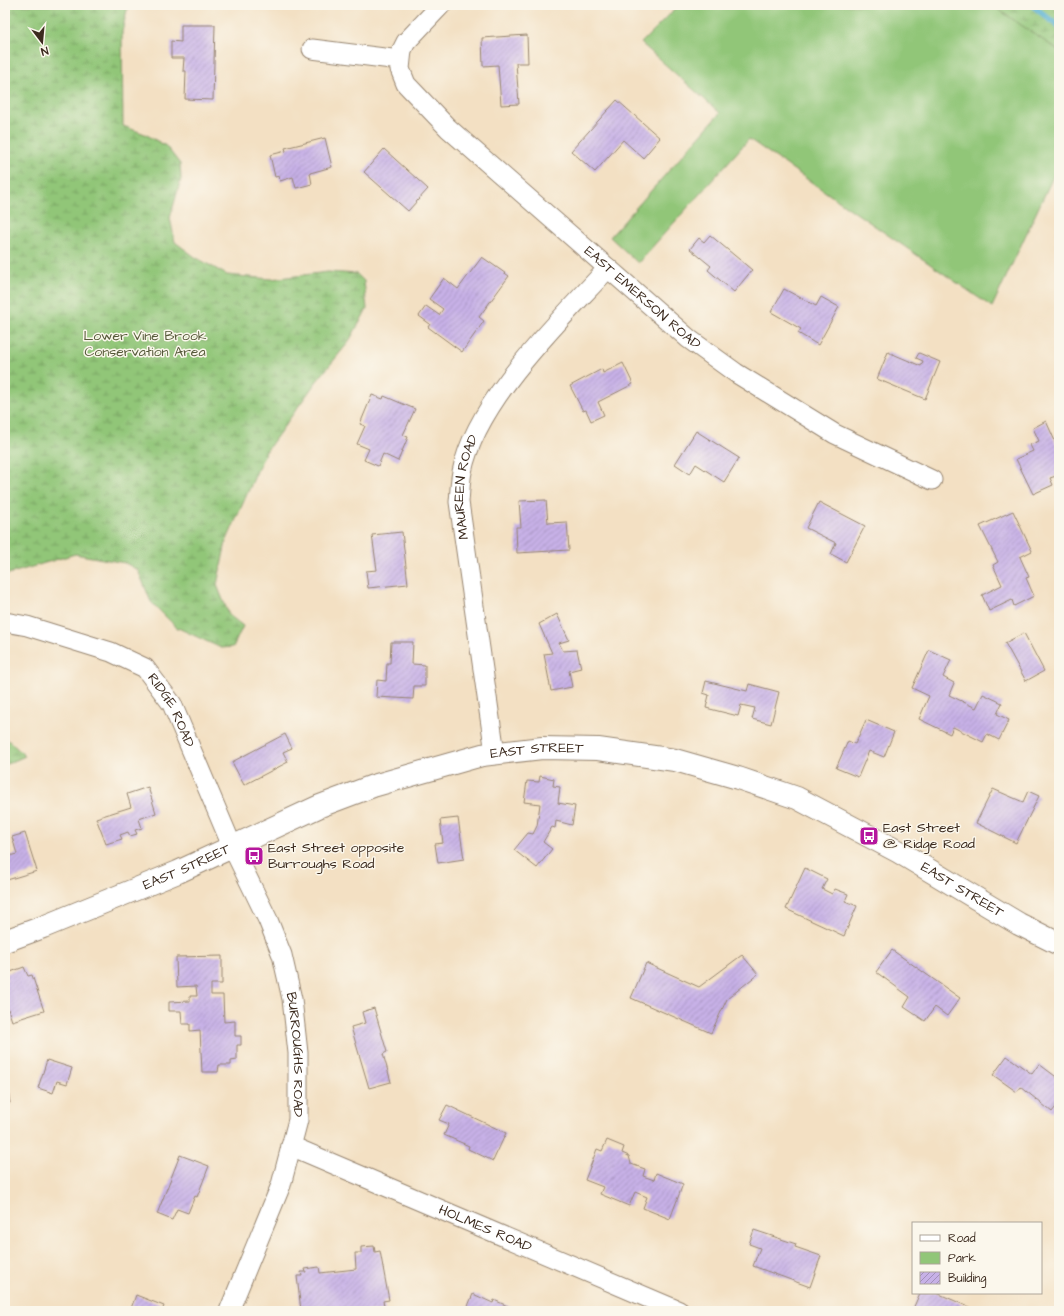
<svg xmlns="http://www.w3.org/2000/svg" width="1064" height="1316" font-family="'Architects Daughter',sans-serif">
	<defs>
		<pattern id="wetland-marsh" width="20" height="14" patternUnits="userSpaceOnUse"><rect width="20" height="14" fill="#91c678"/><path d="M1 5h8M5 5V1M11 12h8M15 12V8" fill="none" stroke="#78a162"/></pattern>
		<pattern id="building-hatch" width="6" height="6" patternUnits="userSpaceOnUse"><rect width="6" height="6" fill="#c7b1e7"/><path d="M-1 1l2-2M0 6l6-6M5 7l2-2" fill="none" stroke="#a390bb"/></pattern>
	</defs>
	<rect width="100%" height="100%" fill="#fbf7ec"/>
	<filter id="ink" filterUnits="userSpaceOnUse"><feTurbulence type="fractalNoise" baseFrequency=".025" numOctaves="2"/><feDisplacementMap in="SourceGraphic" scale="8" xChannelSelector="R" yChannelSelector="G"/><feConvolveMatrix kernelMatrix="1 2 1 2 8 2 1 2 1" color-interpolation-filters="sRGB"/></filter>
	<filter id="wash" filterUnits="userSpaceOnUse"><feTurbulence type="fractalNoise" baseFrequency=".012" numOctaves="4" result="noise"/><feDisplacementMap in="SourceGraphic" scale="16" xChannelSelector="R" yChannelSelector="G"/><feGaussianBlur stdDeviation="0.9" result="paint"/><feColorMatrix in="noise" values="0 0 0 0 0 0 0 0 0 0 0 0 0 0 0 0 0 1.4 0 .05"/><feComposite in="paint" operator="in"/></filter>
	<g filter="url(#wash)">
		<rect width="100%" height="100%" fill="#f3e0c3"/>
		<path fill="#91c678" stroke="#66784b" d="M679,5H1020L1059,49V164L992,307L749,139L638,263L610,237L720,113L641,43Z"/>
		<g fill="url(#wetland-marsh)" stroke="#66784b">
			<path d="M5,5H128L122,32L123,126L145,134L166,146L180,164L181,179L170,218L175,242L195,257L227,275L271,279L328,272L357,274L364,281L367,309L348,343L316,382L265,453L226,542L217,585L229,615L243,626L233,647L221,648L176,627L151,602L138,570L125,563L75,554L5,575Z"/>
			<path d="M992,5H1051L1059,11V51Z"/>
			<path d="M5,737L25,756L5,765Z"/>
		</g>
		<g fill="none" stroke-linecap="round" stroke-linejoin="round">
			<path stroke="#54b0d2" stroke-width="6" d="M1032,5L1059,27"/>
		</g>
		<g id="blocks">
			<g fill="url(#building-hatch)">
				<path d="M181,25H215L213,100L185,99L186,71H183L184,58H171V41L181,42Z"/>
				<path d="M527,35L528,63H516L519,104L501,105L498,65L483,66L482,38Z"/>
				<path d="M617,100L660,138L643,158L623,140L595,172L571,151Z"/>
				<path d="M325,138L332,167L310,173L312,184L296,188L293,177L280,181L279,176L275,177L270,155L286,151L285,148Z"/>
				<path d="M384,149L428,189L408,211L364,172Z"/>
				<path d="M710,235L752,270L734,292L708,270L711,266L690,249L699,238L704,242Z"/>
				<path d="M482,257L509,276L479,317L484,321L462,352L428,327L430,324L419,316L426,306L439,315L443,309L429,299L444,278L458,289Z"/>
				<path d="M784,289L816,306L821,297L839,307L818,345L798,333L801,329L771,312Z"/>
				<path d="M888,352L921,366L923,361L916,358L919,353L940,362L925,399L877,379Z"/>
				<path d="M623,363L633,384L598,402L604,415L591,421L586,410L583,411L570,386L602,369L603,373Z"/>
				<path d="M372,395L383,399L384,396L415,409L403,435L408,437L398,461L383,454L378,466L364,460L369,449L357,444L365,426L360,424Z"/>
				<path d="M1046,421L1059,450V475L1050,478L1053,485L1033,494L1016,459L1033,451L1030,445L1039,441L1033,428Z"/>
				<path d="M696,431L739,458L724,482L696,464L690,474L675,464Z"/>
				<path d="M546,500L548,523L567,522L569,550L517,553L516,527H521L519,501Z"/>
				<path d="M819,502L865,526L846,562L831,554L836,543L806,528Z"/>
				<path d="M1013,511L1032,551L1020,557L1029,577L1026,578L1034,596L1014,606L1012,600L989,611L982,595L1002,585L993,565L998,562L980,526Z"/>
				<path d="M402,532L408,584L368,588L366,571L377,570L372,535Z"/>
				<path d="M557,614L569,640L559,643L563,651L577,650L581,668L569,671L572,687L551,691L544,654L552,653L539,624Z"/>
				<path d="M1024,633L1044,671L1026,681L1005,643Z"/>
				<path d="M391,642H413L412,664L425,665V686H414L413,699L376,697L377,680L386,681L387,663H390Z"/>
				<path d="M929,650L951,660L943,677L954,683L949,695L976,708L983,694L1002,703L997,714L1009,720L999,740L987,734L983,742L953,727L950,734L919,719L929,696L912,688Z"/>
				<path d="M706,681L747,691L749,684L779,692L771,724L752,719L755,708L741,705L738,716L706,708L709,695L703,693Z"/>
				<path d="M866,720L894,732L884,757L869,751L858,777L836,768L848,741L855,744Z"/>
				<path d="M285,734L292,748L283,752L288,762L244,785L232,762Z"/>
				<path d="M540,776L554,779L553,786L560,787L558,803L575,806L572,825L556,821L555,828L552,827L543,842L552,849L537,868L514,850L528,833L533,834L537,826L540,804L524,802L527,781L539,782Z"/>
				<path d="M148,787L156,813L139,819L142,828L135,830L137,834L130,836L128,832L120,835L122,839L106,844L96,818L131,807L127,794Z"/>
				<path d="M993,789L1023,802L1028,791L1039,796L1016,843L976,823Z"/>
				<path d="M458,818L464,859L438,863L435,844L443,843L440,820Z"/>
				<path d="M25,833L37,871L7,880L5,873V857L17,854L12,837Z"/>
				<path d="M805,868L827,879L822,889L832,894L835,889L848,894L845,901L857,906L844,936L786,909Z"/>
				<path d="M892,950L960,998L947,1016L935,1007L925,1021L904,1007L910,997L876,972Z"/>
				<path d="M742,955L758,974L727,999L711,1033L631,998L646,963L699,987Z"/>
				<path d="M222,956V984H211V995H223L224,1022L235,1021V1036H241V1045H237V1060L231,1061V1065H219L218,1072H202L200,1030L190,1031V1024H182L181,1011H169V1002L190,1001V996H197L196,986L177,987L176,957Z"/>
				<path d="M24,967L28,976L32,975L44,1011L12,1021L7,1006L5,1007V980H7L5,974Z"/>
				<path d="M374,1008L387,1052L383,1054L391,1082L369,1088L351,1027L365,1023L362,1012Z"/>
				<path d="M1007,1056L1032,1074L1039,1064L1059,1079V1103L1052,1112L1021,1087L1017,1092L993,1075Z"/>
				<path d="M47,1060L72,1068L67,1084L57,1081L53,1093L38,1088Z"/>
				<path d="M7,1084L10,1103L5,1104V1085Z"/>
				<path d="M447,1105L506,1133L493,1161L468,1149L469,1146L444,1135L449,1124L439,1120Z"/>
				<path d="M607,1140L624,1147L622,1153L629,1156L631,1164L645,1169L643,1176L654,1180L656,1173L683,1184L670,1219L643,1208L647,1197L635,1192L629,1206L600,1194L603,1187L585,1180L597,1149L602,1151Z"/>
				<path d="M180,1155L209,1166L197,1197L195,1196L188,1213L177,1209L172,1220L157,1214Z"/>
				<path d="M754,1230L796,1244L795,1247L821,1256L810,1287L753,1266L760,1248L749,1244Z"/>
				<path d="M374,1246L375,1252L380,1251L389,1300L383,1301L385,1311H301L297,1276H302L301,1272H306L305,1269L319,1267L320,1273L356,1269L355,1253H361V1247Z"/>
				<path d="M920,1293H937L978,1311H912Z"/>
				<path d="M473,1294L493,1303L494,1300L519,1311H466Z"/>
				<path d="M136,1295L164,1306L162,1311H130Z"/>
			</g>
		</g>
	</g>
	<g filter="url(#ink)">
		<use href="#blocks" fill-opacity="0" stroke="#978570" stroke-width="1"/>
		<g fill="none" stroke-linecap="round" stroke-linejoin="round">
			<defs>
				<g id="street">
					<path id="s1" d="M441,5L406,42L402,50L400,69L406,84L448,128L689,339L736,373L835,434L932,480"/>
					<path d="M312,49L400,60"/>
					<path id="s2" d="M5,622L27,626L111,652L145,668L172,704L232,846L268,920L282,955L292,999L298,1053V1120L281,1185L229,1311"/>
					<path id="s3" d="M495,753L459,502C460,492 460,481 462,472C476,400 559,322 608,268"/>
					<path id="s4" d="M291,1146L679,1311"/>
				</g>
				<g id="secondary">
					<path id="s5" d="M5,941L43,927L178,872L320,806L373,786L482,755L542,748L598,749L675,760L738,778L797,798L899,852L1019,924L1059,944"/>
				</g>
			</defs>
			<use href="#street" stroke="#978570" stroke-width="21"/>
			<use href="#secondary" stroke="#978570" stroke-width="24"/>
			<use href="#street" stroke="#fff" stroke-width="19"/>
			<use href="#secondary" stroke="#fff" stroke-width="22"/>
		</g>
	</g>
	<defs>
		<symbol id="bus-square" viewBox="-11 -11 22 22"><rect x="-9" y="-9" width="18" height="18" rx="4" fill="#b5179e" stroke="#fbf7ec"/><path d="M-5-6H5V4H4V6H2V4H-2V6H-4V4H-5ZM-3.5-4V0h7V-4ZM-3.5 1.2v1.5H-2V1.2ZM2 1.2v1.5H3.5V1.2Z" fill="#fff"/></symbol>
	</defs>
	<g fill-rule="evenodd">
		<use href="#bus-square" x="858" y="825" width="22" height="22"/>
		<use href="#bus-square" x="243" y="845" width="22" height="22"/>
	</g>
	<g text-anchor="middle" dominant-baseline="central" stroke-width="3" stroke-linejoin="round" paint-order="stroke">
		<g font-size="14" fill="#3b2a1e" stroke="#fbf7ec">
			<text stroke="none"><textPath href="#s1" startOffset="414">EAST EMERSON ROAD</textPath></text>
			<text stroke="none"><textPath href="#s3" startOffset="269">MAUREEN ROAD</textPath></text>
			<text stroke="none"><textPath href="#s2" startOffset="198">RIDGE ROAD</textPath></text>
			<text stroke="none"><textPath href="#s5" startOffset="568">EAST STREET</textPath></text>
			<text stroke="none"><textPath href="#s5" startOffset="196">EAST STREET</textPath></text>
			<text stroke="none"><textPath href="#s5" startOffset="1024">EAST STREET</textPath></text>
			<text stroke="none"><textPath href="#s2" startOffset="568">BURROUGHS ROAD</textPath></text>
			<text stroke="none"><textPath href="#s4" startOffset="211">HOLMES ROAD</textPath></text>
		</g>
		<g font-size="14" fill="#555939" stroke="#fbf7ec">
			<text x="145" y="336">Lower Vine Brook<tspan x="145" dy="16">Conservation Area</tspan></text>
		</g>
		<g font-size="14" fill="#3b2a1e" stroke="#fbf7ec" text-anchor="start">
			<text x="883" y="828">East Street<tspan x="883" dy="16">@ Ridge Road</tspan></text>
			<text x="268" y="848">East Street opposite<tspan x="268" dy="16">Burroughs Road</tspan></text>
		</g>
	</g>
	<rect width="1064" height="1316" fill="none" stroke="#fbf7ec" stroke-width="20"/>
	<rect x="912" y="1222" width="130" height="72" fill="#fbf7ec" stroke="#aea59a"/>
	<rect x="920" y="1235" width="20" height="6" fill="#ffffff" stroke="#aea59a"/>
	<text x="948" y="1242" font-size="12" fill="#3b2a1e">Road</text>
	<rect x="920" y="1252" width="20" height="12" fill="#91c678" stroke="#aea59a"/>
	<text x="948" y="1262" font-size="12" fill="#3b2a1e">Park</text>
	<rect x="920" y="1272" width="20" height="12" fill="url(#building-hatch)" stroke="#aea59a"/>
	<text x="948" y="1282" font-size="12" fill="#3b2a1e">Building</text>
	<g transform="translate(42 42) rotate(164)" stroke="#fbf7ec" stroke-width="3" paint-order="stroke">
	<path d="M0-3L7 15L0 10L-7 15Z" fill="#3b2a1e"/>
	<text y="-6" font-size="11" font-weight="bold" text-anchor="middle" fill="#3b2a1e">N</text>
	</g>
</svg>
